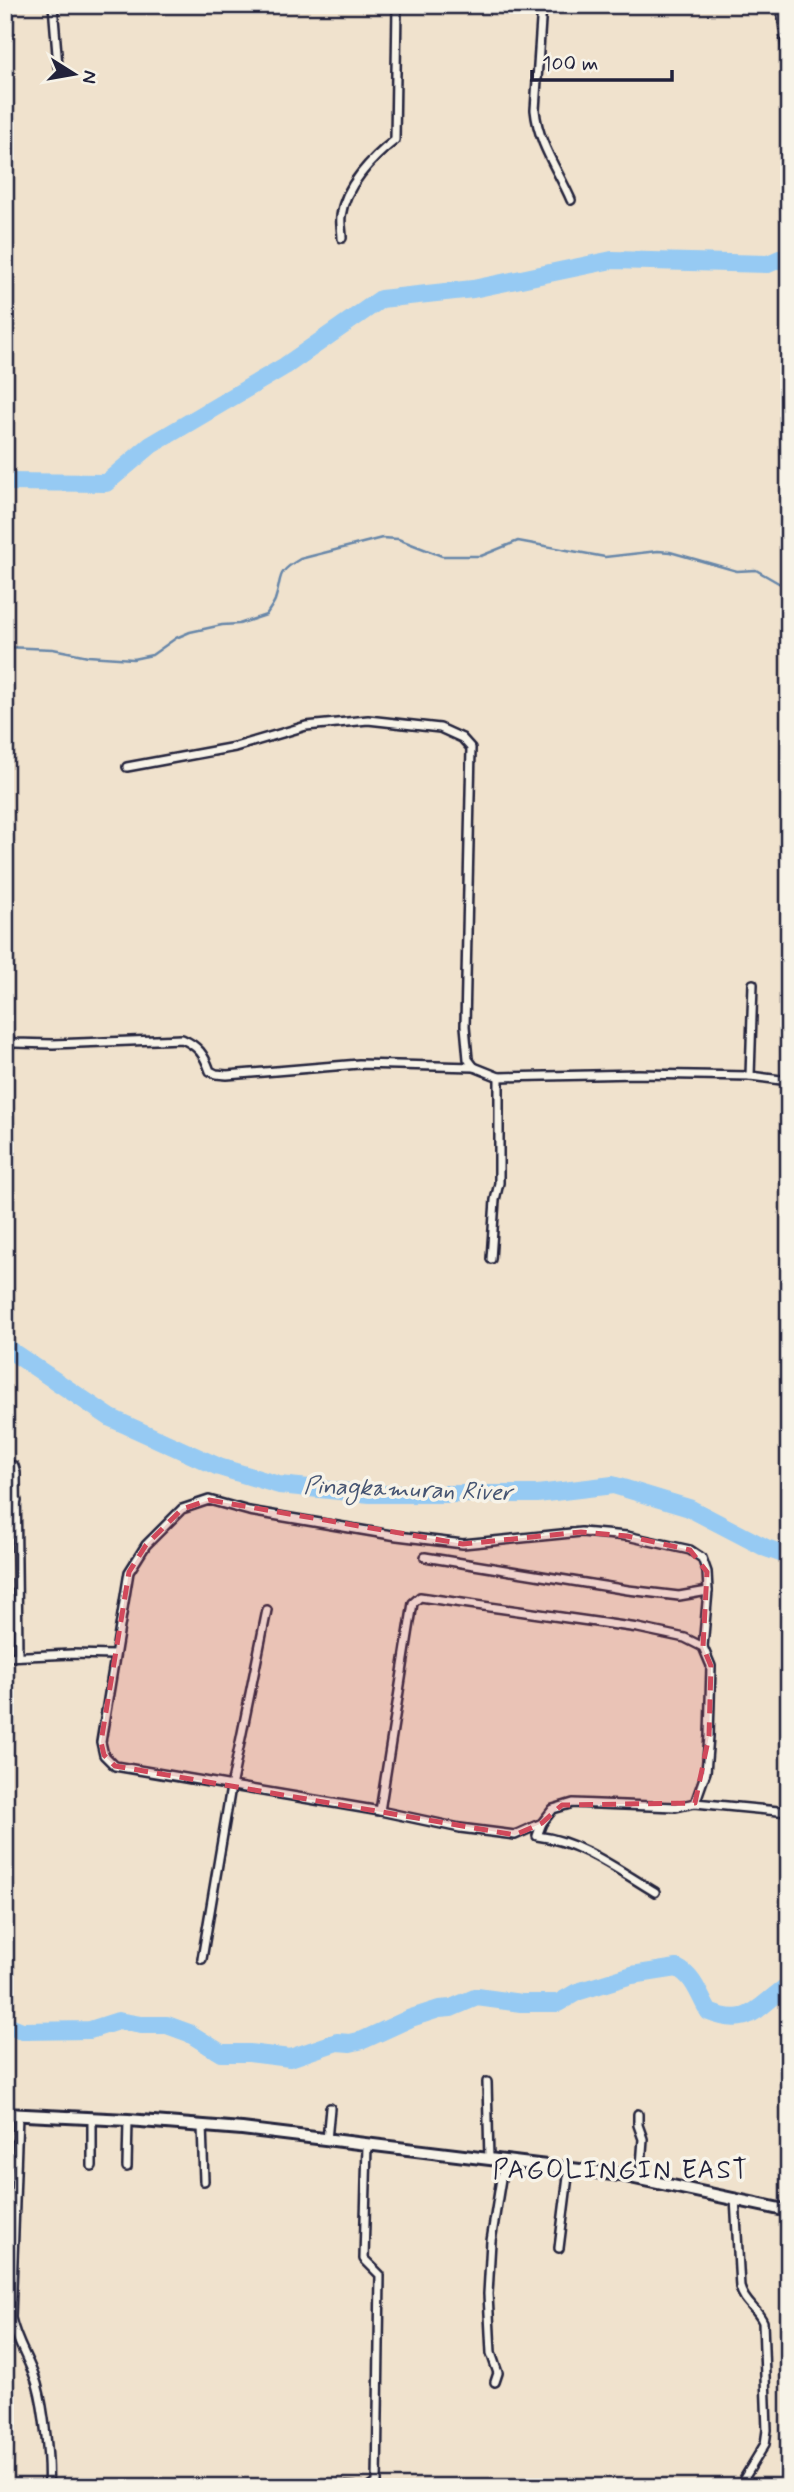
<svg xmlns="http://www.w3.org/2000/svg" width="794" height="2492" font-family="Mynerve,sans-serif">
	<rect width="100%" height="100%" fill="#f0e2cd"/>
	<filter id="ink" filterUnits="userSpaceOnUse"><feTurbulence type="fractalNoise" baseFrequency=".0143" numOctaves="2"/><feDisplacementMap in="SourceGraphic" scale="14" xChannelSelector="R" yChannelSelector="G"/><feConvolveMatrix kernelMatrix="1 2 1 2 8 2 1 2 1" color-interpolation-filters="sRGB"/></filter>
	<g filter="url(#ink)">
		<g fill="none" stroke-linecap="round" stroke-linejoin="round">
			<path stroke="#6887a9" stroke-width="2.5" d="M5,647L53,649L88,656L133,659L152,655L176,638L190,632L222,625L239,624L266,615C269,610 273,605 275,600C283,577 274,574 300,559L382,538L398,539L442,556H481L518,541L605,557L658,551L670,552L737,571L756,570L789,589"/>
			<g stroke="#96caf3" stroke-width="18">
				<path d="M5,482L106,483L151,445L285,366L381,299L473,289L612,260L768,264L789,255"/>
				<path d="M5,1347L111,1418L219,1467L279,1485L370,1494H537L613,1485L689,1508L766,1548L789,1556"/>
				<path d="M5,2024L22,2031L90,2030L118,2021L141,2025H167L189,2033L221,2053H249L290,2058L337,2042L350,2043L363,2040L411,2018L439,2009L451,2008L477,1997L521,2003H558L577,1992L632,1975L677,1968C695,1977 699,1996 709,2012C751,2029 758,2005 789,1985"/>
			</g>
			<defs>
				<g id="street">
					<path d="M53,5L58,66"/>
					<path d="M542,5L535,110C538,143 558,170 571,200"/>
					<path d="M781,5L789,71"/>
					<path d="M342,238C342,231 340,223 341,216C345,186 372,158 395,140L397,5"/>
					<path d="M127,767L235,747L306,726L368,720L440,728L462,738L471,748L465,1026L468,1059L474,1067L499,1077L638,1074L750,1076L789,1081"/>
					<path d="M5,1039L15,1043L53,1044L182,1039C198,1046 204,1054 210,1071L216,1074L227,1075L359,1064L474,1067"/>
					<path d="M750,1076L753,984"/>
					<path d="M491,1259L495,1200L499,1183V1077"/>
					<path d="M5,1464L14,1466L16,1473L18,1656"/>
					<path d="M5,1500L17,1501"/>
					<path d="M425,1557L628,1590L679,1596L708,1591"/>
					<path d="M5,1657L72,1654L114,1655"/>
					<path d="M695,1803L706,1772L709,1736L711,1666L703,1647L708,1591L707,1572L702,1558L690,1550L627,1536L581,1532L463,1544L397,1536L249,1511L209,1500L182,1509L146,1545L129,1572L101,1742L104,1755L115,1766L380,1811L460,1828L515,1835L542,1823L553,1809L573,1803L676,1807L695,1803L789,1812"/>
					<path d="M380,1811L413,1603L420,1597L638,1628L685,1638L703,1647"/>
					<path d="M542,1823L537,1836C580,1841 618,1870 655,1892"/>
					<path d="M202,1959L231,1787L267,1610"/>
					<path d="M487,2082L489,2159"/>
					<path d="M788,2089H789"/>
					<path d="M638,2114V2125L643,2139L640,2179"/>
					<path d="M18,2115L11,2318C16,2342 30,2361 37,2384C44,2408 50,2461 48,2487"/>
					<path d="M92,2118V2166"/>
					<path d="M202,2126L204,2181"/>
					<path d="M327,2140L330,2108"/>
					<path d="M367,2145L364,2259L380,2275L377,2483L371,2487"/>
					<path d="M127,2167L128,2120"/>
					<path d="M735,2198L740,2287C744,2303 757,2308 763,2322L767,2430L765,2444L739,2487"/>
					<path d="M559,2248L569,2168"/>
					<path d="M495,2382L498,2373L491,2353L488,2294L491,2241L504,2160"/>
					<path d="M300,2487L313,2485L354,2487"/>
				</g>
				<path id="secondary" d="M5,2114L128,2120L242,2129L621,2175L789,2211"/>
			</defs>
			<use href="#street" stroke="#22223b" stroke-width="12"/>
			<use href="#secondary" stroke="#22223b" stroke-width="16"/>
			<use href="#street" stroke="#f7f3e8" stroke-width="7"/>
			<use href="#secondary" stroke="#f7f3e8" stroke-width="10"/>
		</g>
	</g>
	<path fill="#d1495b" fill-opacity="0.2" stroke="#d1495b" stroke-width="5" stroke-dasharray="14 9" stroke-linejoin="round" d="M209,1500L463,1544L581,1532L627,1536L690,1550L707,1572L703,1647L711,1666L709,1736L695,1803L562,1805L542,1823L515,1835L115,1766L104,1755L101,1742L129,1572L146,1545L182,1509Z"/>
	<g text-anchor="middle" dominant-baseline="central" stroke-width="7" stroke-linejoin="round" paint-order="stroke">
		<g font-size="24" font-style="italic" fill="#455472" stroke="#f7f3e8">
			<text transform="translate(408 1490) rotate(2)">Pinagkamuran River</text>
		</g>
		<g font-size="26" letter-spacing="2" fill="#22223b" stroke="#f7f3e8">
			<text x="621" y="2171">PAGOLINGIN EAST</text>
		</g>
	</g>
	<rect width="794" height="2492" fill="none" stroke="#f7f3e8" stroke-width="28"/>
	<rect x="14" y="14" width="766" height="2464" fill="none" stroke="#22223b" stroke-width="2.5" filter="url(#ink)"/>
	<g transform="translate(74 74) rotate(101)" stroke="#f7f3e8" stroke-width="5" paint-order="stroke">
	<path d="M0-5L12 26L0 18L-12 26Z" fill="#22223b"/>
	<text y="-10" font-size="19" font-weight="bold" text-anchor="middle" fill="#22223b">N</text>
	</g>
	<path d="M532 70v10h140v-10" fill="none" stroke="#22223b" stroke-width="3.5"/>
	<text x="542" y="70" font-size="21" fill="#22223b" stroke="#f7f3e8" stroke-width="5" paint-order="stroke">100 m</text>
</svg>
